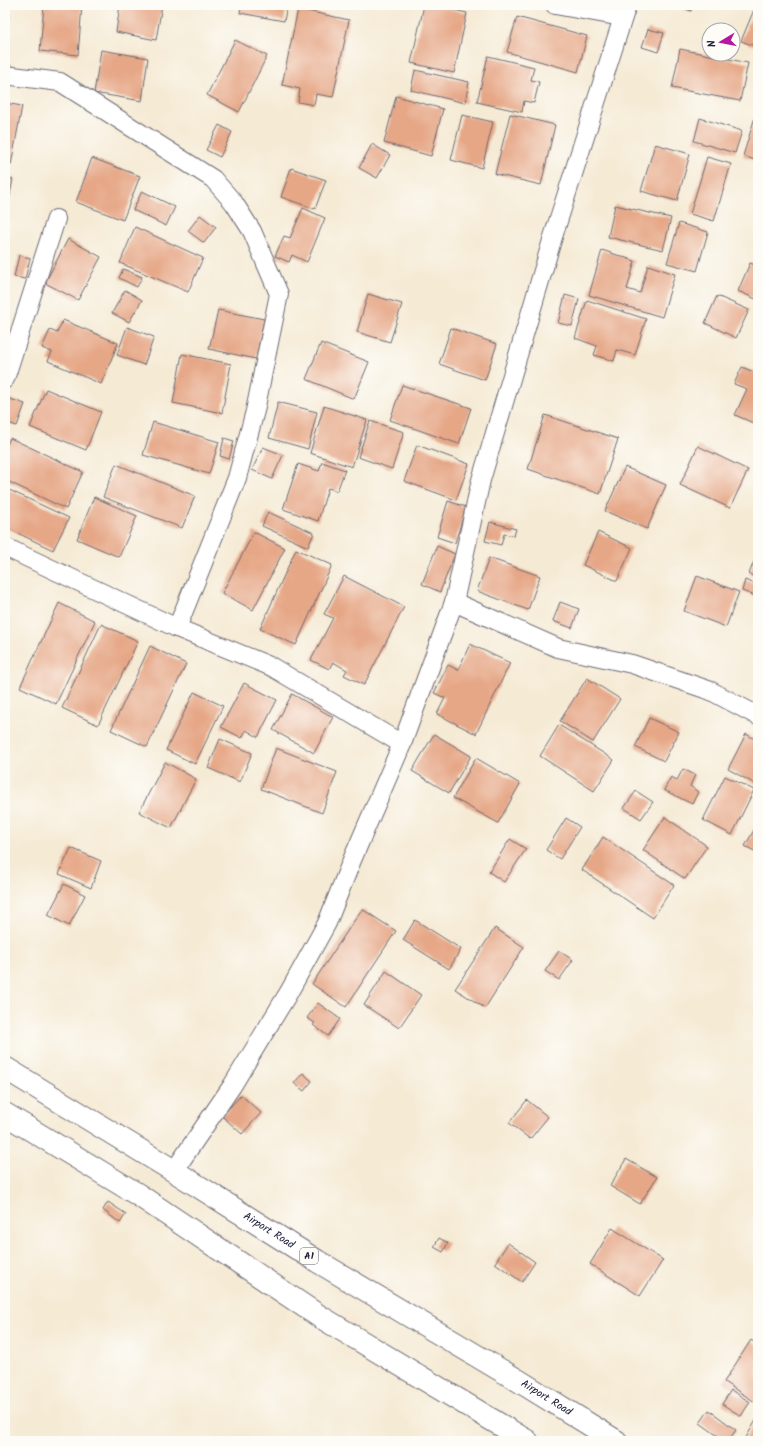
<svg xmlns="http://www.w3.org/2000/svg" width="763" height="1446" font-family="Kalam,sans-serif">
	<rect width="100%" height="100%" fill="#fdfcf7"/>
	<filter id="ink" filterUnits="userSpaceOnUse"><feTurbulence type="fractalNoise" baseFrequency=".025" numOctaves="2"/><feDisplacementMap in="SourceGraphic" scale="8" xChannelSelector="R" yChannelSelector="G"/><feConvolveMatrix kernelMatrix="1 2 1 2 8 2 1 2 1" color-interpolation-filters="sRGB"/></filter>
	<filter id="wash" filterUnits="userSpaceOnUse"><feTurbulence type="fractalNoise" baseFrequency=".012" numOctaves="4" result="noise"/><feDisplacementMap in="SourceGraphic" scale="16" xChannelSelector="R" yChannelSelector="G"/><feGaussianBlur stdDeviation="0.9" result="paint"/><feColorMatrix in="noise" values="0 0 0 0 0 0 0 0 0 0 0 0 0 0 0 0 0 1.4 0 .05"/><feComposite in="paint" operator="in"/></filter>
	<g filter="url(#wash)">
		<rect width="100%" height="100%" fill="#f5ead4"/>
		<g id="blocks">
			<g fill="#e6a787">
				<path d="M5,5H10L6,43H5Z"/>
				<path d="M44,5H82L78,55L40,51Z"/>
				<path d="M120,5H162L156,40L116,32Z"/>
				<path d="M221,5H232L231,8Z"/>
				<path d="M241,5H287L284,21L240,13Z"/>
				<path d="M424,5H432L467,13L454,73L411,63Z"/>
				<path d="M675,5H693L691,11Z"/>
				<path d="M756,5H758V47L741,41Z"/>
				<path d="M298,9L349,20L333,97L316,94L314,105L298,102L300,89L282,85Z"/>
				<path d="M517,17L587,36L578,72L507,52Z"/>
				<path d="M648,29L664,33L658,52L642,47Z"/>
				<path d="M235,40L267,56L239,112L207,95Z"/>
				<path d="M680,49L748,63L740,101L672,88Z"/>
				<path d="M101,50L148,58L142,101L94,93Z"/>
				<path d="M488,56L534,67L531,80L539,82L534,103L524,101L522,112L477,102Z"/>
				<path d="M415,70L469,82L465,103L411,90Z"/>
				<path d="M396,96L443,109L431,156L384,143Z"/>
				<path d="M5,103L22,106L11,165L5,164Z"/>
				<path d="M510,114L555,125L541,185L495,174Z"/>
				<path d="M462,115L493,122L482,168L451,160Z"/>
				<path d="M755,117L758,118V161L743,156Z"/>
				<path d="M700,118L742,131L735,153L694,141Z"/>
				<path d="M219,125L232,132L220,157L206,150Z"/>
				<path d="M372,144L390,155L377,178L359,168Z"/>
				<path d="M655,144L690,154L677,201L641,191Z"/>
				<path d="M707,157L731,164L714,221L690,214Z"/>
				<path d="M92,158L140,176L123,220L76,202Z"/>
				<path d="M291,168L326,180L315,209L281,197Z"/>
				<path d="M5,178L13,179L9,200L5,199Z"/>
				<path d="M142,191L175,207L166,226L133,210Z"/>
				<path d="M5,204H9L6,222H5Z"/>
				<path d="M615,205L671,218L663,250L608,237Z"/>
				<path d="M303,208L325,218L307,262L292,255L289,262L275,256L284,236L290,238Z"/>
				<path d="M200,215L216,227L204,243L188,231Z"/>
				<path d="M679,223L708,232L697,271L667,263Z"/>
				<path d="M135,227L203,258L188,292L120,263Z"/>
				<path d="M68,239L101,257L78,300L45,283Z"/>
				<path d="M602,250L635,261L627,289L640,293L648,265L675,274L662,317L589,295Z"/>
				<path d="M19,255L30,258L25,279L14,277Z"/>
				<path d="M750,263L758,266V300L738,291Z"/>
				<path d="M123,269L142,277L137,287L119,278Z"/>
				<path d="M125,290L142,300L129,322L112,313Z"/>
				<path d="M368,294L402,304L390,342L357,332Z"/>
				<path d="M565,295L579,299L572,326L558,323Z"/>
				<path d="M717,296L749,310L736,338L705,323Z"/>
				<path d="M587,300L646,319L635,355L617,350L614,361L594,355L597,346L575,338Z"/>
				<path d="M218,310L264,319L256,359L209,349Z"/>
				<path d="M63,320L118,343L101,384L48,361L52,352L42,348L50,330L57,333Z"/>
				<path d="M127,327L154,337L144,365L117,355Z"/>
				<path d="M451,328L497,344L485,380L439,364Z"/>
				<path d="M321,343L369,362L354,399L306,379Z"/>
				<path d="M182,354L231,364L222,413L173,403Z"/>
				<path d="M758,362V425L735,415L747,389L734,384L742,367L754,372Z"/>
				<path d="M402,385L471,408L459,444L390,420Z"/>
				<path d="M46,389L101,412L86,450L30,427Z"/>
				<path d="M10,399L25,404L17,426L5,422V412Z"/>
				<path d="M278,402L317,412L308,449L269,438Z"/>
				<path d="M324,406L367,420L352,467L310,453Z"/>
				<path d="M545,415L618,439L600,494L528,469Z"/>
				<path d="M370,421L404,432L392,469L358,457Z"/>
				<path d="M153,422L219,442L209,474L143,455Z"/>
				<path d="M10,438L83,472L66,509L5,480V449Z"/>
				<path d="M224,438L234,441L229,459L220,456Z"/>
				<path d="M417,445L469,464L456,500L404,481Z"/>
				<path d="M698,446L748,470L730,508L680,485Z"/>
				<path d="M263,447L283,455L272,479L252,470Z"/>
				<path d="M322,462L345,470L337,491L328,488L318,521L283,509L298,464L319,471Z"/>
				<path d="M116,464L195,496L182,528L103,497Z"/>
				<path d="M625,467L666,485L647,529L605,511Z"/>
				<path d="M5,488L69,518L53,550L5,527Z"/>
				<path d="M94,497L137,516L119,557L77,539Z"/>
				<path d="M448,501L466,507L455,543L437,537Z"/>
				<path d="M268,512L314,533L308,547L262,526Z"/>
				<path d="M490,522L516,529L514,536L504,534L501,545L485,541Z"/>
				<path d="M254,532L285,548L253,610L222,593Z"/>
				<path d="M598,532L632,548L617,581L583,565Z"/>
				<path d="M437,546L455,554L440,592L422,584Z"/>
				<path d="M296,549L332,565L296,645L260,629Z"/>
				<path d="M758,551V578L749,574Z"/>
				<path d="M489,558L540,576L528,610L477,591Z"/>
				<path d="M344,576L404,607L364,685L344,675L347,670L333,662L329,669L311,660L333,618L324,614Z"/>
				<path d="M697,576L739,592L726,627L684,611Z"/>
				<path d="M745,580L758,585L755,596L742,591Z"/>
				<path d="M560,602L579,609L572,628L553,621Z"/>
				<path d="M59,603L95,621L56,704L20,687Z"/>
				<path d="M101,624L138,641L98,725L62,708Z"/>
				<path d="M470,644L510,663L476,734L437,714L445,698L434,693L448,665L458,670Z"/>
				<path d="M150,646L186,664L147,747L111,730Z"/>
				<path d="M587,678L620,699L593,742L560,721Z"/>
				<path d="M244,683L277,700L258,737L246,730L242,738L221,727Z"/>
				<path d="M194,692L223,706L195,764L166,750Z"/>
				<path d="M292,694L333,717L314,753L273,730Z"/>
				<path d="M649,718L679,732L664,761L635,747Z"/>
				<path d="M559,725L614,760L594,791L540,756Z"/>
				<path d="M434,734L471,756L449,793L412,771Z"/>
				<path d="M746,734L758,741L757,785L728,769Z"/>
				<path d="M220,739L252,753L240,782L208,768Z"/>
				<path d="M276,748L337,772L322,813L261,789Z"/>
				<path d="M476,758L520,784L498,823L453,798Z"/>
				<path d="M165,762L196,779L171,828L139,812Z"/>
				<path d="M683,769L695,775L690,786L698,792L692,804L664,790L671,777L677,780Z"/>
				<path d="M725,776L754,790L732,835L703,820Z"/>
				<path d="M636,791L653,802L641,819L624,808Z"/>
				<path d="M665,817L707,846L685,879L643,850Z"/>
				<path d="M566,818L580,827L560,859L546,850Z"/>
				<path d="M758,823V853L745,846Z"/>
				<path d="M603,837L674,885L653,918L582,870Z"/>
				<path d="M510,839L526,849L504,882L489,872Z"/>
				<path d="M71,848L101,861L91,888L59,874Z"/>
				<path d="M64,884L85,895L69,926L48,915Z"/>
				<path d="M362,909L396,931L346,1007L312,984Z"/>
				<path d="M415,920L461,949L449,969L403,940Z"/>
				<path d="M495,928L524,947L485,1008L455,989Z"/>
				<path d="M559,951L573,960L559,980L545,971Z"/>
				<path d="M386,971L421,995L399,1028L364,1005Z"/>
				<path d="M318,1003L340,1019L328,1036L313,1025L315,1023L307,1018Z"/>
				<path d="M303,1073L312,1081L304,1091L294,1083Z"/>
				<path d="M241,1095L261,1113L242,1134L222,1116Z"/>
				<path d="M527,1100L548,1117L530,1139L509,1123Z"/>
				<path d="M626,1159L657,1177L640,1204L610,1186Z"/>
				<path d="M108,1202L126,1214L120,1223L103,1210Z"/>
				<path d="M612,1228L663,1260L640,1296L590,1264Z"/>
				<path d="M439,1238L448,1243L443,1252L434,1247Z"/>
				<path d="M508,1243L535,1262L522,1282L495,1263Z"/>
				<path d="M751,1340L758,1345V1404L724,1382Z"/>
				<path d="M731,1390L750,1402L741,1416L722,1404Z"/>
				<path d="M709,1410L736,1430L728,1441H725L700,1423Z"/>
				<path d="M758,1417V1441H744Z"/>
			</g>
		</g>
	</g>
	<g filter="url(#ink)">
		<use href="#blocks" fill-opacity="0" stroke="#6c6871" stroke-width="1"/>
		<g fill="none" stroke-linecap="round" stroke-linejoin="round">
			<defs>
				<g id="minor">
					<path d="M555,5L622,17"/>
					<path d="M5,75L60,82L213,179L234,203L252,231L279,294L255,411L237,478L177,628L272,667L402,744"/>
					<path d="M5,379L56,219"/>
					<path d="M5,547L177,628"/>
					<path d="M454,602L558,648L632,664L711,691L758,716"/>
					<path d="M174,1171L232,1086L289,992L327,923L352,860L402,744L454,602L481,480L553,237L627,5"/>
				</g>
				<g id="trunk">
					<path id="s1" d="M5,1068L174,1171L317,1261L519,1381L616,1441"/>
					<path d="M5,1114L137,1194L319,1316L527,1441"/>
				</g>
			</defs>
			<use href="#minor" stroke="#6c6871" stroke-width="20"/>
			<use href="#trunk" stroke="#6c6871" stroke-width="24"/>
			<use href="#minor" stroke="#fff" stroke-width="18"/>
			<use href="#trunk" stroke="#fff" stroke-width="22"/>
		</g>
	</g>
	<g text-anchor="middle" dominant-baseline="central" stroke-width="3" stroke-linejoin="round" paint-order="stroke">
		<rect fill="#fdfcf7" stroke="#646373" stroke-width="1" x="300" y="1248" width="18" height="16" rx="3"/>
		<g font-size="10" font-weight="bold" fill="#22223b">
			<text x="309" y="1256">A1</text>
		</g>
		<g font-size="11" fill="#22223b" stroke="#fdfcf7">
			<text stroke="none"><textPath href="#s1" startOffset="310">Airport Road</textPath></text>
			<text stroke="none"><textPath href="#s1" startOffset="634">Airport Road</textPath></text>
		</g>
	</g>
	<rect width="763" height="1446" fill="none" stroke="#fdfcf7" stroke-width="20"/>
	<g transform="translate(721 42) rotate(260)"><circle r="19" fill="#fdfcf7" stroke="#a5a5ac"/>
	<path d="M0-3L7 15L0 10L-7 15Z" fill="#b5179e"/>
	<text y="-6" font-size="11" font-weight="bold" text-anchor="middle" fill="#22223b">N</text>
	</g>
</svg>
